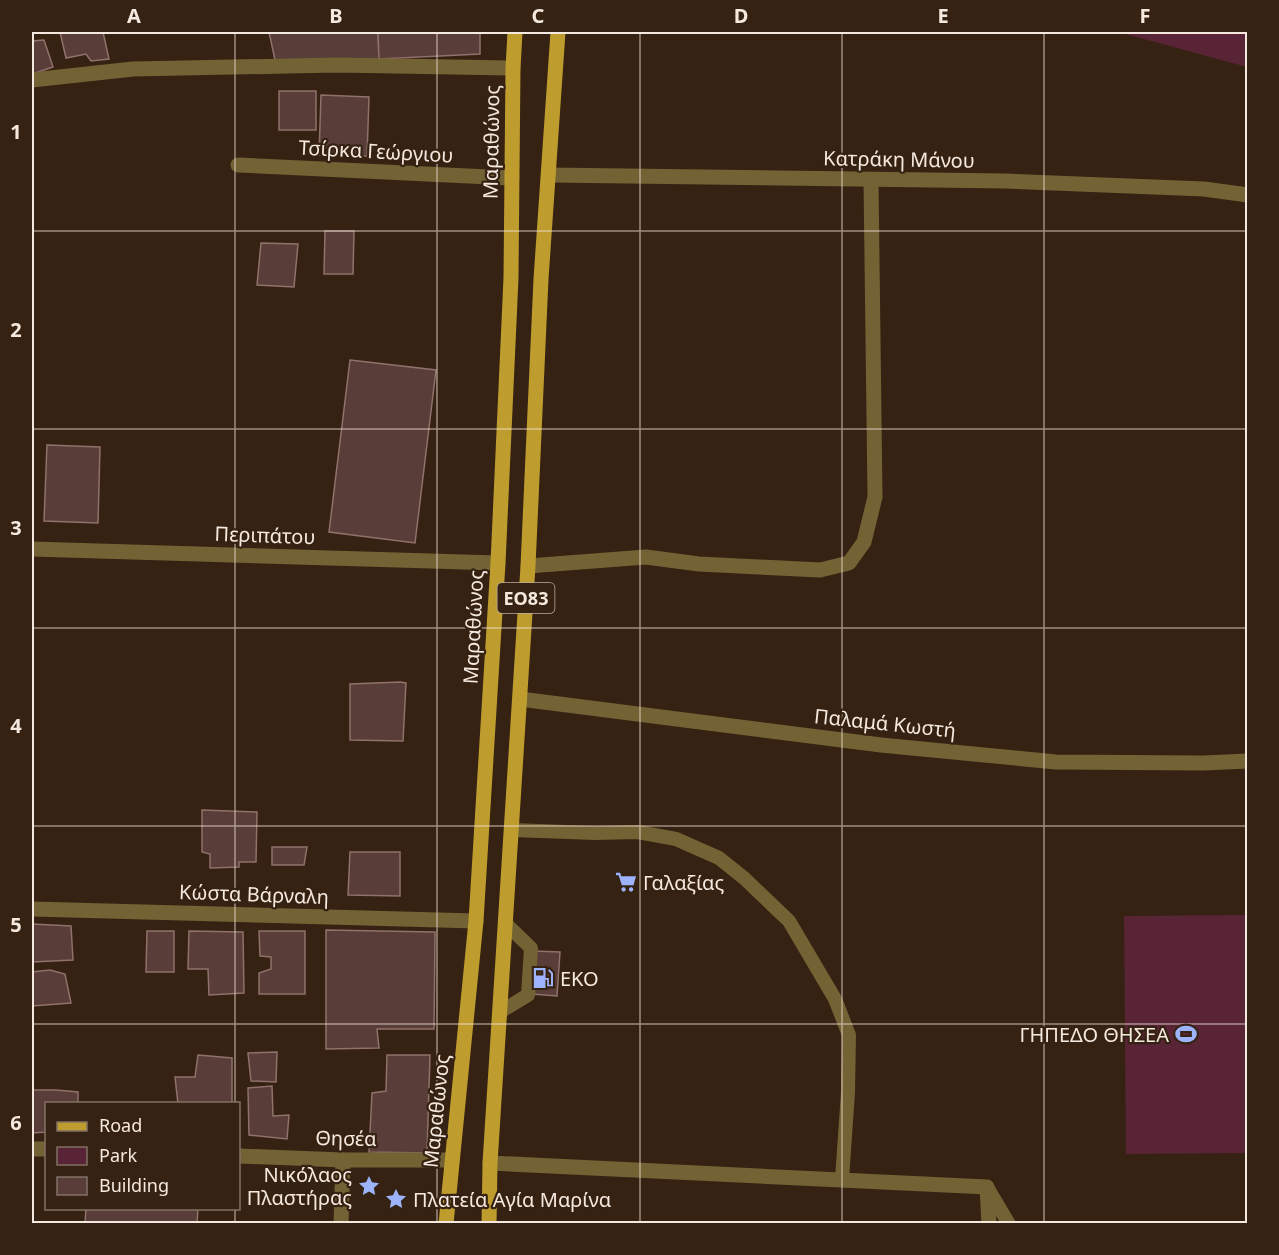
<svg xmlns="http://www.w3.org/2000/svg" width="1279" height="1255" font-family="'Noto Sans',sans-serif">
	<rect width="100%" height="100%" fill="#352212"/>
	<g fill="#582436">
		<path d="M1118,32H1247V67Z"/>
		<path d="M1247,915V1153L1126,1154L1124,916Z"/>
	</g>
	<g fill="#583d38" stroke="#90716b" stroke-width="1.5">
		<path d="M60,32H103L109,59L91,61L86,54L66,58Z"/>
		<path d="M269,32H378L379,59L275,60Z"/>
		<path d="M378,32H480V54L379,59Z"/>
		<path d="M44,40L53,67L32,74V41Z"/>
		<rect x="279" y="91" width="37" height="39"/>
		<path d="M321,95L369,97L367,156L319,155Z"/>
		<path d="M325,231H354L353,274H324Z"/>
		<path d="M261,243L298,244L294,287L257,285Z"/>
		<path d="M350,360L436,370L415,543L329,532Z"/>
		<path d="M47,445L100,447L98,523L44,521Z"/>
		<path d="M400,682L406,683L403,741L350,740V684Z"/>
		<path d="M202,810L257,812L256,862H239V867L210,868V854L202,852Z"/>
		<path d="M272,847H307L304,865H272Z"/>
		<path d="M350,852H400V896L348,895Z"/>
		<path d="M32,924L71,926L73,960L32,962Z"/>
		<path d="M326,930L435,932L434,1029H377L379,1048L326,1049Z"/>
		<path d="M147,931H174V972H146Z"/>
		<path d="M189,931L243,932L244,993L209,995L208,969H188Z"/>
		<path d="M259,931H305V994H259V973L271,969V957L260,956Z"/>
		<path d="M534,951L560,952L557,996L532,994Z"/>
		<path d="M50,970L65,974L71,1003L32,1006V972Z"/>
		<path d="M277,1052L276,1082L251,1081L248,1053Z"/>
		<path d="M198,1055L232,1058V1104H178L175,1077H195Z"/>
		<path d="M387,1055H430L427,1153L369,1152L372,1093L386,1091Z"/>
		<path d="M272,1086L273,1116L289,1115L287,1139L249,1135L248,1088Z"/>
		<path d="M32,1090H56L78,1092V1104H46V1132L32,1133Z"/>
		<path d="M86,1208H198L197,1224H85Z"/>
	</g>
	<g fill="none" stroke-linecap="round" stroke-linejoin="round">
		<g stroke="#726234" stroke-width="14">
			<path d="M512,830L595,833L638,832L676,839L719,858L744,878L789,921L835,999L849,1035L848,1092L842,1179"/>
			<path d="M500,1012L528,995L531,948L506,924"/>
			<path d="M987,1187L1009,1224"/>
		</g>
		<g stroke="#726234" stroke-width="15">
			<path d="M32,80L133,69L337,65L513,68"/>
			<path d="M238,165L512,178"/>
			<path d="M549,175L1005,181L1204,189L1248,195"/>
			<path d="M32,549L498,563"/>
			<path d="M528,566L646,557L699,564L820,570L849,563L864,542L875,497L871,180"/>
			<path d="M520,699L881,745L1056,762L1203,763L1248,761"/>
			<path d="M32,909L476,921"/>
			<path d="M32,1149H46"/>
			<path d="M238,1156L343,1160H452"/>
			<path d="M490,1163L987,1187L989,1224"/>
			<path d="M341,1224L343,1160"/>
		</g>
		<g stroke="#be9c2e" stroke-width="15">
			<path d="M446,1224L476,921L498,563L511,278L513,68L515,32"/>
			<path d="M489,1224L490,1163L528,566L541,279L558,32"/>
		</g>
	</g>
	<path fill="none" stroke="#f5e8de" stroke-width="1.5" stroke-opacity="0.55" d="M235,32V1104M437,32V1224M640,32V1224M842,32V1224M1044,32V1224M32,231H1248M32,429H1248M32,628H1248M32,826H1248M32,1024H1248M235,1208V1224"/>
	<defs>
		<symbol id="supermarket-bare" viewBox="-9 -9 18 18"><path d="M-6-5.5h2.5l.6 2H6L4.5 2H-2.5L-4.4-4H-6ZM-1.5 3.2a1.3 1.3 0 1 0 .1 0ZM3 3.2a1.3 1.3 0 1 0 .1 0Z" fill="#9db4fd" stroke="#352212" stroke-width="2.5" paint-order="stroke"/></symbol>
		<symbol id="fuel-bare" viewBox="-9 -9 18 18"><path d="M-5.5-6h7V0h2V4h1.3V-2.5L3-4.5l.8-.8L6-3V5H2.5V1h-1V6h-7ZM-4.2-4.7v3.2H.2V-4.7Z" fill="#9db4fd" stroke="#352212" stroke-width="2.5" paint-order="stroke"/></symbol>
		<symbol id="stadium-bare" viewBox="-9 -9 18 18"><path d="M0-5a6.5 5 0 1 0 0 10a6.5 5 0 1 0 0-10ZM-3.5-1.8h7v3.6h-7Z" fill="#9db4fd" stroke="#352212" stroke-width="2.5" paint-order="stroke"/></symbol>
		<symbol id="sight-bare" viewBox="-9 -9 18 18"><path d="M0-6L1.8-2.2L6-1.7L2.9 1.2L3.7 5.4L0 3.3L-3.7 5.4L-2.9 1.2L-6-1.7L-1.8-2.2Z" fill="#9db4fd" stroke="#352212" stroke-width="2.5" paint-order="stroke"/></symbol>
	</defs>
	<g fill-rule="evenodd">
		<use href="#supermarket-bare" x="611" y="867" width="30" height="30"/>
		<use href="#fuel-bare" x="528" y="963" width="30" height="30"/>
		<use href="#stadium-bare" x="1171" y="1019" width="30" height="30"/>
		<use href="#sight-bare" x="354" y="1171" width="30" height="30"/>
		<use href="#sight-bare" x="381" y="1184" width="30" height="30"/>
	</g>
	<g text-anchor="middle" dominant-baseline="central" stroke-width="4.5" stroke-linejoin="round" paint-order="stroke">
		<rect fill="#352212" stroke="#bbada1" stroke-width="1.5" x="497.5" y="583" width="57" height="30" rx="4.5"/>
		<g font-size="18" font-weight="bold" fill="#f5e8de">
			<text x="526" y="598">ΕΟ83</text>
		</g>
		<g font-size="20" fill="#f5e8de" stroke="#352212">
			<text transform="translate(491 142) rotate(-89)">Μαραθώνος</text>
			<text transform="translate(376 151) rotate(3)">Τσίρκα Γεώργιου</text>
			<text transform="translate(899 159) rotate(1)">Κατράκη Μάνου</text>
			<text transform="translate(265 535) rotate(2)">Περιπάτου</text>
			<text transform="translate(473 627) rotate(-87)">Μαραθώνος</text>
			<text transform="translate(885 723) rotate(6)">Παλαμά Κωστή</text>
			<text transform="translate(254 894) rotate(2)">Κώστα Βάρναλη</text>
			<text transform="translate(436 1111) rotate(-84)">Μαραθώνος</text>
			<text transform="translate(346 1138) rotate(1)">Θησέα</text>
		</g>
		<g font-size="20" fill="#f5e8de" stroke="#352212" text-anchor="start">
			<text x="643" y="882">Γαλαξίας</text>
			<text x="560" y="978">EKO</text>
			<text x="1169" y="1034" text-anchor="end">ΓΗΠΕΔΟ ΘΗΣΕΑ</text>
			<text x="352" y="1174" text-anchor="end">Νικόλαος<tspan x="352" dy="23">Πλαστήρας</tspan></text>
			<text x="413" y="1199">Πλατεία Αγία Μαρίνα</text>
		</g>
	</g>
	<rect width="1279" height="1255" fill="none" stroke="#352212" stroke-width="66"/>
	<rect x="45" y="1102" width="195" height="108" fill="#352212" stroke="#827164" stroke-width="1.5"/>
	<rect x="57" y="1122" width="30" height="9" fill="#be9c2e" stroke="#827164" stroke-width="1.5"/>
	<text x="99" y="1132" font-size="18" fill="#f5e8de">Road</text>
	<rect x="57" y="1147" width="30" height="18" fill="#582436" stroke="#827164" stroke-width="1.5"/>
	<text x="99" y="1162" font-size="18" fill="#f5e8de">Park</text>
	<rect x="57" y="1177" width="30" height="18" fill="#583d38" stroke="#827164" stroke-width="1.5"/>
	<text x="99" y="1192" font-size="18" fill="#f5e8de">Building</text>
	<rect x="33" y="33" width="1213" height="1189" fill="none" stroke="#f5e8de" stroke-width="2"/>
	<g font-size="20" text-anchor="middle" font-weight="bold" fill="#f5e8de">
		<text x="134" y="23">A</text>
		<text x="336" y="23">B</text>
		<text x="538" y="23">C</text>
		<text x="741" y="23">D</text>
		<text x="943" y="23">E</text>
		<text x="1145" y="23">F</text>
		<text x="16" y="139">1</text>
		<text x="16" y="337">2</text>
		<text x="16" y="535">3</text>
		<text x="16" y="733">4</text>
		<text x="16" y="932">5</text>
		<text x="16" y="1130">6</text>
	</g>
</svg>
